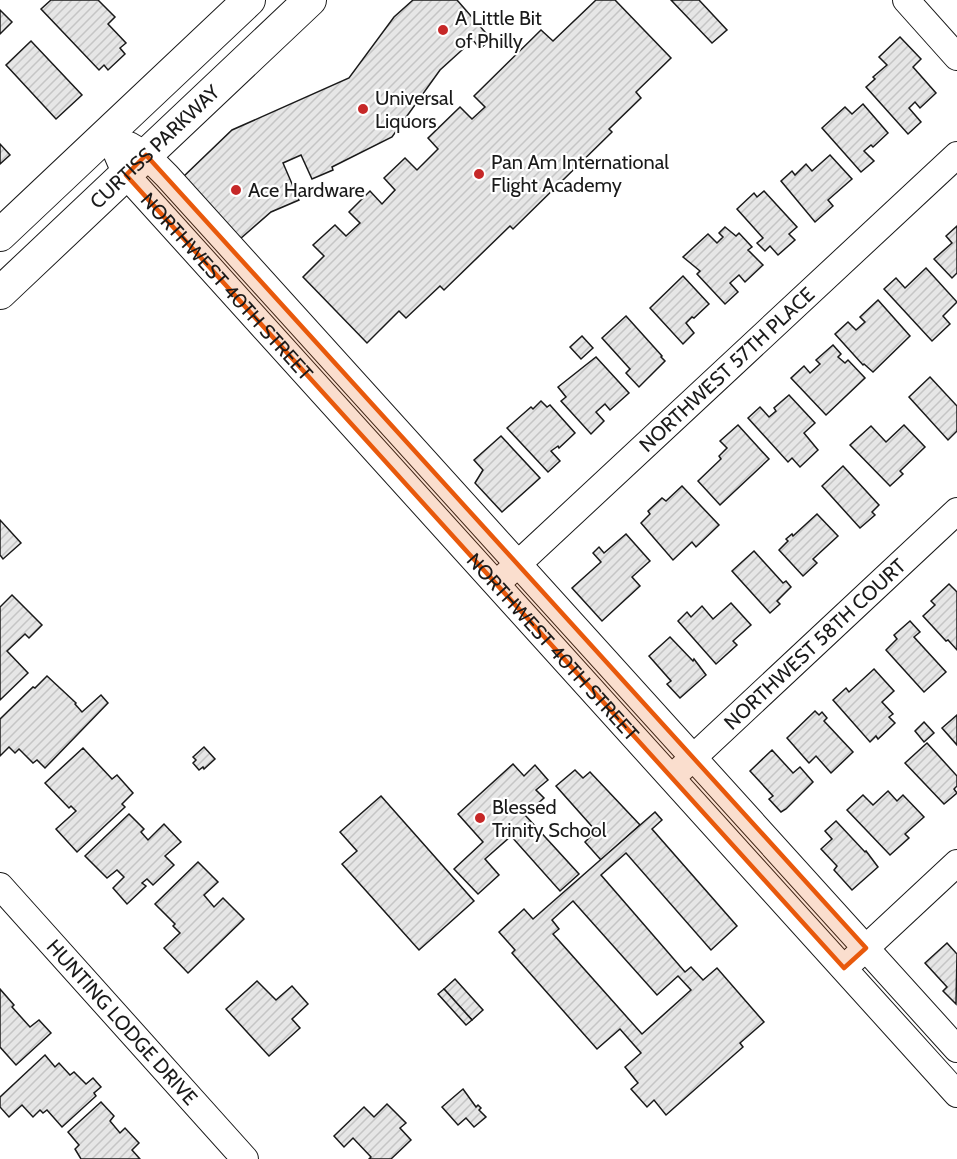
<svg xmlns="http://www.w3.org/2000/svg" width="957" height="1159" font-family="Cabin,sans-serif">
	<defs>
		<pattern id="building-hatch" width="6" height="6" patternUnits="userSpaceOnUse" patternTransform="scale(1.5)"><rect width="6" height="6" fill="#e6e6e6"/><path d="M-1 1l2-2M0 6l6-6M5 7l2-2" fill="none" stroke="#c5c5c5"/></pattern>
	</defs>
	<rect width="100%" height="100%" fill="#fff"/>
	<g fill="url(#building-hatch)" stroke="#1a1a1a" stroke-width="1.5" fill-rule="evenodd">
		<path d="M51,0H98L115,17L108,24L126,43L120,48L125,54L108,70L104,65L99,70L41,9Z"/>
		<path d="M413,0H457L491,39L480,49L473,40L440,70L392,137L332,167L333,170L312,179L301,155L283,163L299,200L271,212L240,239L183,177L232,130L349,78L394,17Z"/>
		<path d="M596,0H615L671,58L636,92L641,98L609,129L612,132L513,229L510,226L444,290L440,286L406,318L399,311L367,343L303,277L324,256L313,245L335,225L346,236L360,223L349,212L370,191L382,204L395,190L384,178L405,158L417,170L438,149L428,138L460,107L472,119L485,107L474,96L541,30L553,41Z"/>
		<path d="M671,0H699L727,30L712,43Z"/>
		<path d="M0,10L12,22L0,34Z"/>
		<path d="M900,37L921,59L913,67L936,93L920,108L915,102L909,108L921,122L908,134L866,87L875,79L873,77L887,65L879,57Z"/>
		<path d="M31,41L82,95L56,119L6,65Z"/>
		<path d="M863,104L888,133L873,147L871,145L864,151L874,161L861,172L822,128L845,107L852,114Z"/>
		<path d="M0,144L10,155L0,164Z"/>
		<path d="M830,155L852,179L828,200L833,206L815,222L781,181L792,171L795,175L806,164L812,171Z"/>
		<path d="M764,191L797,227L789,234L795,240L778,255L770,246L765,251L757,243L763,238L737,209L754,193L757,197Z"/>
		<path d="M957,226V273L952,278L934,259L952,243L946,236Z"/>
		<path d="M725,227L736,236L739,233L752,247L748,250L763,265L745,282L739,275L730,283L738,292L725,304L697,274L700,271L683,257L708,234L717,243L723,237L719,233Z"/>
		<path d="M926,268L957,302L943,316L950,324L932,341L884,289L896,278L905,288Z"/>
		<path d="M683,276L709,304L694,318L692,317L686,323L694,333L683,344L650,308Z"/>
		<path d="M878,300L910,336L873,372L864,364L863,365L835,334L848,322L856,330L865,322L860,317Z"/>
		<path d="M626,316L662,356L661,357L665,361L639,387L626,373L630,369L602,338Z"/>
		<path d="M582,336L593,348L581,359L570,347Z"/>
		<path d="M833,345L841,354L838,357L845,363L848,360L865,378L826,415L791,378L804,366L810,373L820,364L816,360Z"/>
		<path d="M596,357L629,393L610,410L605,404L596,412L604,421L591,434L561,401L566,397L558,387Z"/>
		<path d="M930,377L957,406V431L948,440L909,397Z"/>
		<path d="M789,395L815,423L804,433L818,450L800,467L792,458L788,462L748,418L760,407L769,417L776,411L774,408Z"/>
		<path d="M541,401L547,407L550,405L575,433L559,448L558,446L551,451L560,461L548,472L507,428L531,407L533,409Z"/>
		<path d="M738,425L769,459L720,505L698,481L721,459L719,456L727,448L720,441Z"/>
		<path d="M904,425L925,447L900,471L903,474L890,486L850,445L871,426L886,442Z"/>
		<path d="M501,436L540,478L502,512L475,483L483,470L474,460Z"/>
		<path d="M843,466L879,505L872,512L875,515L860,528L822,486Z"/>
		<path d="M682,486L719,525L696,547L692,542L673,560L641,523L650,514L648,511L662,498L666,501Z"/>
		<path d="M817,514L838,536L813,559L817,563L803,576L779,550L788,541L786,539L792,534L793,536Z"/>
		<path d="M0,520L21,543L3,559L0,555Z"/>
		<path d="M626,534L650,561L632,577L640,586L602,621L572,588L601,562L593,553L599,547L604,553Z"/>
		<path d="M754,551L783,583L786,581L791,587L777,601L780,604L770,613L732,571Z"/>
		<path d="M949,584L957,592V650L948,640L946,641L923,616L935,605L931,601Z"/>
		<path d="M12,595L42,625L29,638L25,634L7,651L28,673L0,700V607Z"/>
		<path d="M731,603L751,625L733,641L737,645L716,664L678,621L687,612L691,617L702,606L713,619Z"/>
		<path d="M910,621L920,632L914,637L946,672L924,692L886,650L897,639L894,635Z"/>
		<path d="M670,637L693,661L694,659L706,675L680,698L667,684L671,681L649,656Z"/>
		<path d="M874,669L894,691L882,702L893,714L889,717L895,723L878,739L876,736L870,742L833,700L846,688L849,692Z"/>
		<path d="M47,676L76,703L75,704L82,712L101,695L108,703L45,768L37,760L33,763L19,749L15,753L9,747L0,756V719L33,687L35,688Z"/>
		<path d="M815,711L819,715L822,712L827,718L824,721L853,752L831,773L816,756L809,763L787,738Z"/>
		<path d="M957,715V745L942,728Z"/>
		<path d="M924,722L934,733L924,742L915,731Z"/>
		<path d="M927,743L957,776V786L954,789L957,793L944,804L905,763Z"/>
		<path d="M204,747L215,759L204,769L203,767L199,770L193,763L196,760L193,757Z"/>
		<path d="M83,748L112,779L117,775L133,793L122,804L125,807L77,852L56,829L76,811L71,806L69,808L45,783Z"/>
		<path d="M772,750L793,773L800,767L813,782L786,809L781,812L769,799L773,796L750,771Z"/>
		<path d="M513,764L524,776L535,765L548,780L536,790L544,798L525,815L579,874L560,891L511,836L485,859L499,875L478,894L454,869L483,842L458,814Z"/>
		<path d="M575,770L583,778L590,772L640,825L601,860L585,842L596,831L556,786Z"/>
		<path d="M888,791L897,801L903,795L924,817L905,834L909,838L890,855L847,810L863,795L873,805Z"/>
		<path d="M381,796L474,901L419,950L342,864L357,851L340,832Z"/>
		<path d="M655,812L662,820L652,829L737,926L711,950L626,853L601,875L685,972L691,967L703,980L717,968L764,1022L740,1043L743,1047L666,1115L654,1100L647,1107L631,1089L638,1083L625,1067L641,1053L620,1029L597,1049L512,953L515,950L499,932L524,909L533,919ZM573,901L657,995L678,976L691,990L642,1034L553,934L559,929L552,920Z"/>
		<path d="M129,814L144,829L141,832L148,840L164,824L181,842L165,856L174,865L153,885L147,879L142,883L146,886L127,904L113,888L124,877L117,870L107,878L85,856Z"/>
		<path d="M836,821L865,852L866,851L878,867L852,890L834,870L837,866L821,849L832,839L825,831Z"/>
		<path d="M198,862L218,882L204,895L214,907L223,898L244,919L188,973L164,948L180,933L173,926L175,924L155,904Z"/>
		<path d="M947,943L957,954L956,1004L943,991L947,987L925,963Z"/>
		<path d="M455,979L483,1010L472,1020L444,989Z"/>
		<path d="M257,981L276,1000L292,986L308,1004L292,1019L300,1028L269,1056L226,1009Z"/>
		<path d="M0,989L14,1005L12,1007L30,1027L39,1020L51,1033L16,1065L0,1047Z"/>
		<path d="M444,989L472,1020L466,1025L438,994Z"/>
		<path d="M45,1055L55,1067L59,1063L70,1075L74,1072L86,1084L93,1078L101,1087L94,1093L96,1096L62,1127L47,1110L43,1113L40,1110L33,1117L22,1105L9,1117L0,1107V1097Z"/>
		<path d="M463,1089L476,1107L478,1105L481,1108L479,1110L486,1117L474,1127L466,1118L458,1125L442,1107Z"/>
		<path d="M101,1102L114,1116L110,1121L120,1133L125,1128L139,1143L132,1150L140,1159H81L75,1149L79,1145L68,1132Z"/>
		<path d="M387,1104L406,1123L400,1128L411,1140L391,1159H369L371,1157L353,1138L344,1147L334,1136L364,1107L374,1117Z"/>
	</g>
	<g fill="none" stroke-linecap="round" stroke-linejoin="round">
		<defs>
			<g id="minor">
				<path d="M906,0L957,57"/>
				<path id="s1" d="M108,133L126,175L957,1094"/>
				<path d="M129,145L146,155L167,176L957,1049"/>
				<path id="s2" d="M505,576L957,155"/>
				<path id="s3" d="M681,769L957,511"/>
				<path id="s4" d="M0,886L245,1159"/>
				<path d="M854,959L957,863"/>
			</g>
			<g id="major">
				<path d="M0,235L249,0"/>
				<path id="s5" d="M0,293L310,0"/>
			</g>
		</defs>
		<use href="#minor" stroke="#1a1a1a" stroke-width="28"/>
		<use href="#major" stroke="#1a1a1a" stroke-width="34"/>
		<use href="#minor" stroke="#fff" stroke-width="26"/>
		<use href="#major" stroke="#fff" stroke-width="32"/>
	</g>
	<path fill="#e8590c" fill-opacity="0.2" stroke="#e8590c" stroke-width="4.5" stroke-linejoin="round" d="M146,155L866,948L844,968L126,175Z"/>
	<g fill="#c62828" stroke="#fff" stroke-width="2">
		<circle cx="443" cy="30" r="6"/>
		<circle cx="363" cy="109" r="6"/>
		<circle cx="479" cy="174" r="6"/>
		<circle cx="236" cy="190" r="6"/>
		<circle cx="480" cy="818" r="6"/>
	</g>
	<g text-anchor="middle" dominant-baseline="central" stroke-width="4.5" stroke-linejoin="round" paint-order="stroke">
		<g font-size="20" fill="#1a1a1a" stroke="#fff" text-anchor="start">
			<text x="455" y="18">A Little Bit<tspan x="455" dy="23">of Philly</tspan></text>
			<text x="375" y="98">Universal<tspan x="375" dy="23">Liquors</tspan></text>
			<text x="491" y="162">Pan Am International<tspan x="491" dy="23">Flight Academy</tspan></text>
			<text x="248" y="190">Ace Hardware</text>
			<text x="492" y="807">Blessed<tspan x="492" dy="23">Trinity School</tspan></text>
		</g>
		<g font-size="20" fill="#1a1a1a" stroke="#fff">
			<text stroke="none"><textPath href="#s5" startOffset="213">CURTISS PARKWAY</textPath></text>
			<text stroke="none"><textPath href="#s1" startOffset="196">NORTHWEST 40TH STREET</textPath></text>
			<text stroke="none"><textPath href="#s2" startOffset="303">NORTHWEST 57TH PLACE</textPath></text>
			<text stroke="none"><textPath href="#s3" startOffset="183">NORTHWEST 58TH COURT</textPath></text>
			<text stroke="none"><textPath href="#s1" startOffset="682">NORTHWEST 40TH STREET</textPath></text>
			<text stroke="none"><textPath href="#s4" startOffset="183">HUNTING LODGE DRIVE</textPath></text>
		</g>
	</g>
</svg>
